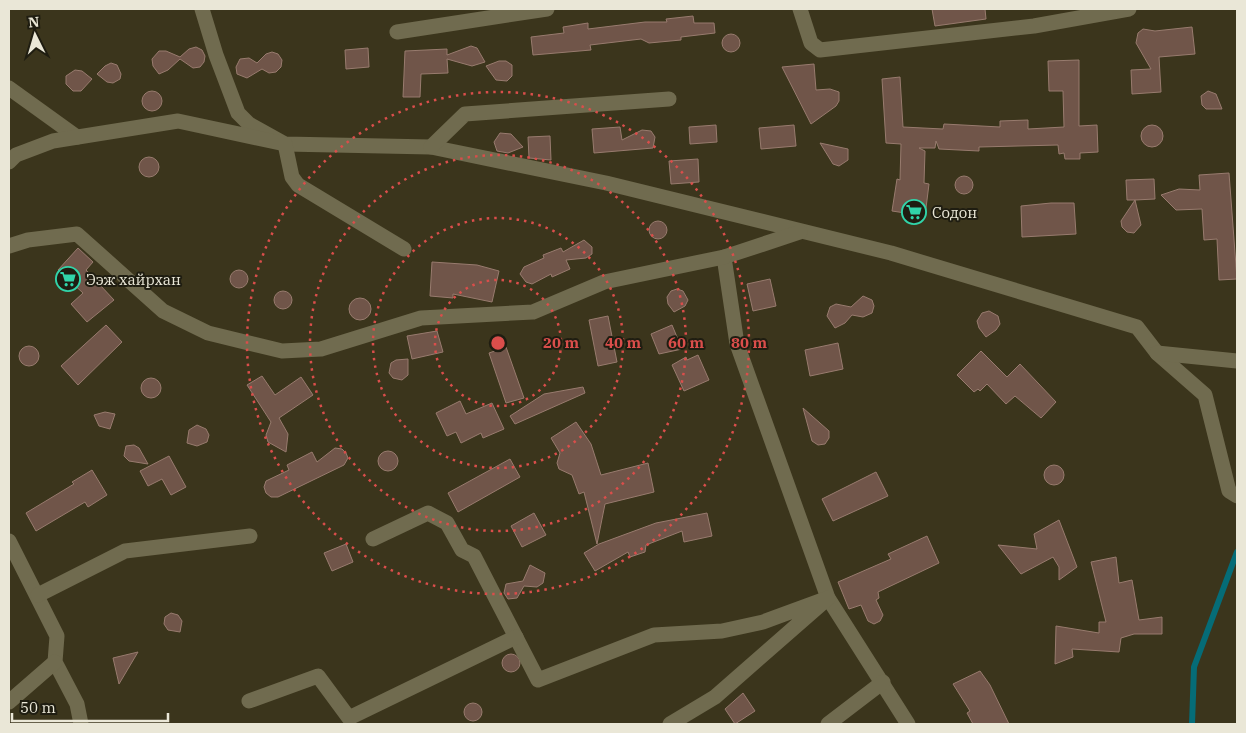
<svg xmlns="http://www.w3.org/2000/svg" width="1246" height="733" font-family="'IBM Plex Serif',serif">
	<rect width="100%" height="100%" fill="#3b351c"/>
	<g fill="none" stroke-linecap="round" stroke-linejoin="round">
		<path stroke="#056c77" stroke-width="6" d="M1192,724L1194,667L1237,552"/>
	</g>
	<g fill="#705549" stroke="#987b6e">
		<path d="M932,9H985L986,19L935,26Z"/>
		<path d="M693,16L694,23H714L715,33L681,37V40L649,43L641,39L590,45L591,50L533,55L531,37L564,33L563,27L588,23V29L645,22H667L666,19Z"/>
		<path d="M1192,27L1195,54L1159,57L1161,92L1132,94L1131,70L1151,69L1136,43L1138,33L1143,29L1155,31Z"/>
		<circle cx="731" cy="43" r="9"/>
		<path d="M471,46L477,48L485,62L472,66L447,59L448,73L421,74L420,97H403L405,51L447,49V55Z"/>
		<path d="M196,47L202,50L205,56L204,62L200,67L193,68L180,59L168,70L159,74L153,66L152,59L159,51H166L180,57L189,49Z"/>
		<path d="M368,48L369,67L346,69L345,50Z"/>
		<path d="M272,52L278,54L282,60L281,67L276,72L269,73L262,69L247,78L237,74L236,67L240,59L249,58L257,63L266,54Z"/>
		<path d="M1079,60V126L1097,125L1098,152L1080,153V159H1065L1064,153L1059,154L1058,145L979,147V151L939,149L936,141L935,148H919L925,151L924,183L929,184L925,216L892,211L897,179L900,180L901,144L886,143L882,79L900,77L903,127L943,129L944,124L1000,127V121L1028,120V129L1064,127L1063,91H1049L1048,61Z"/>
		<path d="M499,61H506L512,65V76L507,81L496,80L486,66Z"/>
		<path d="M111,63L117,65L121,74L120,79L113,83L107,82L97,74L105,66Z"/>
		<path d="M814,64L816,90L830,89L839,92V101L836,106L811,124L782,67Z"/>
		<path d="M75,70L82,71L92,79L81,91H73L66,84V76Z"/>
		<circle cx="152" cy="101" r="10"/>
		<path d="M1208,91L1216,94L1222,109H1206L1202,105L1201,96Z"/>
		<path d="M716,125L717,142L690,144L689,127Z"/>
		<path d="M794,125L796,146L761,149L759,128Z"/>
		<circle cx="1152" cy="136" r="11"/>
		<path d="M620,127L622,140L642,130L651,131L655,137L653,148L594,153L592,129Z"/>
		<path d="M500,133L511,134L523,147L508,153L497,151L494,142Z"/>
		<path d="M550,136L551,160L529,158L528,137Z"/>
		<path d="M820,143L848,149V160L839,166L833,164Z"/>
		<circle cx="149" cy="167" r="10"/>
		<path d="M698,159L699,182L671,184L669,161Z"/>
		<path d="M1229,173L1237,279L1219,280L1217,239L1204,240L1202,209L1176,210L1161,195L1179,189L1200,190L1199,175Z"/>
		<circle cx="964" cy="185" r="9"/>
		<path d="M1154,179L1155,199L1135,200L1141,225L1134,233L1127,232L1122,227L1121,221L1135,200H1127L1126,180Z"/>
		<path d="M1051,203H1074L1076,234L1022,237L1021,206Z"/>
		<circle cx="658" cy="230" r="9"/>
		<path d="M584,240L592,247V254L586,258L566,260L570,269L552,277L551,274L532,284L526,282L520,274L524,267L544,258L543,255L561,248L563,252Z"/>
		<path d="M78,248L93,262L86,270L114,300L87,322L71,304L83,293L58,270Z"/>
		<path d="M432,262L477,265L499,271L492,302L453,294V298L430,296Z"/>
		<circle cx="239" cy="279" r="9"/>
		<path d="M770,279L776,306L753,311L747,284Z"/>
		<path d="M677,289L683,291L688,300L685,306L674,312L668,304L667,297L671,291Z"/>
		<circle cx="283" cy="300" r="9"/>
		<path d="M863,296L872,300L874,306L872,313L863,317L852,315L845,323L835,328L827,316L830,307L836,304L851,307Z"/>
		<circle cx="360" cy="309" r="11"/>
		<path d="M989,311L998,316L1000,324L996,330L986,337L979,328L977,321L982,313Z"/>
		<path d="M608,316L617,362L598,366L589,320Z"/>
		<path d="M106,325L122,342L78,385L61,366Z"/>
		<path d="M672,325L682,349L659,354L651,334Z"/>
		<path d="M437,331L443,352L412,359L407,336Z"/>
		<path d="M838,343L843,369L810,376L805,350Z"/>
		<circle cx="29" cy="356" r="10"/>
		<path d="M506,347L524,398L506,403L489,353Z"/>
		<path d="M981,351L1007,377L1020,364L1056,402L1041,418L1015,396L1006,404L987,384L980,391L978,389L974,392L957,375Z"/>
		<path d="M698,355L709,380L684,391L672,365L686,357L687,360Z"/>
		<path d="M408,359V375L402,380L393,378L389,373L391,363L396,360Z"/>
		<path d="M262,376L275,395L301,377L313,395L279,418L288,434L286,452L268,442L266,435L271,422L247,385Z"/>
		<circle cx="151" cy="388" r="10"/>
		<path d="M583,387L585,393L515,424L510,416L544,394Z"/>
		<path d="M460,401L466,414L492,403L504,429L483,438L481,433L461,443L456,432L447,436L436,413Z"/>
		<path d="M803,408L829,431V438L825,444L818,445L812,441Z"/>
		<path d="M105,412L115,414L110,429L99,426L94,415Z"/>
		<path d="M576,422L591,444L601,475L648,463L654,492L605,504L597,544L584,492L579,494L572,475L559,469L557,463L560,453L551,438Z"/>
		<path d="M197,425L206,429L209,435L207,442L197,446L187,443L189,430Z"/>
		<path d="M134,445L139,448L148,464L129,461L124,456L126,446Z"/>
		<path d="M335,448L342,449L346,453L348,458L344,465L278,497H271L266,493L264,487L266,481L289,470L287,465L312,452L317,462Z"/>
		<circle cx="388" cy="461" r="10"/>
		<path d="M169,456L186,487L171,495L162,479L148,486L140,471Z"/>
		<path d="M510,459L520,477L458,512L448,493Z"/>
		<circle cx="1054" cy="475" r="10"/>
		<path d="M92,470L107,495L88,507L85,502L36,531L26,513L74,484L72,482Z"/>
		<path d="M876,472L888,496L833,521L822,499Z"/>
		<path d="M534,513L546,535L522,547L511,526Z"/>
		<path d="M707,513L712,536L684,542L682,531L646,545L645,552L630,557L628,552L595,571L584,553L599,544L656,523Z"/>
		<path d="M1059,520L1077,567L1059,580V567L1053,557L1021,574L998,545L1037,549L1034,534Z"/>
		<path d="M927,536L939,563L878,592L879,598L876,600L883,615L880,621L874,624L868,621L861,605L849,609L838,582L891,559L888,554Z"/>
		<path d="M346,544L353,562L332,571L324,553Z"/>
		<path d="M1116,557L1119,583L1132,580L1139,620L1162,617V634H1134L1121,638L1119,652L1072,649L1073,657L1055,664L1056,626L1099,633V622H1106L1091,562Z"/>
		<path d="M530,565L545,573L543,583L537,587L524,586L517,598L508,599L504,593L506,584L523,581Z"/>
		<path d="M171,613L178,615L182,621L180,632L168,630L164,624L165,617Z"/>
		<path d="M138,652L119,684L113,658Z"/>
		<circle cx="511" cy="663" r="9"/>
		<path d="M980,671L990,685L1009,724H973L967,713L970,711L953,684Z"/>
		<path d="M743,693L755,711L735,724L725,709Z"/>
		<circle cx="473" cy="712" r="9"/>
	</g>
	<g fill="none" stroke-linecap="round" stroke-linejoin="round">
		<g stroke="#706b4f" stroke-width="15">
			<path d="M202,9L216,55L238,113L249,124L285,144L431,147L606,183L891,253L1137,327L1157,353L1205,395L1229,491L1237,496"/>
			<path d="M800,9L811,43L820,50L1034,26L1129,9"/>
			<path d="M397,32L547,9"/>
			<path d="M9,88L77,137"/>
			<path d="M431,147L465,114L669,99"/>
			<path d="M9,162L16,155L53,141L178,121L285,144L292,177L298,185L404,249"/>
			<path d="M800,232L724,257L737,344L828,598L908,724"/>
			<path d="M9,246L28,240L77,234L163,311L208,333L282,351L321,349L421,318L533,312L604,282L724,257"/>
			<path d="M1157,353L1237,361"/>
			<path d="M373,539L428,513L447,523L462,550L474,556L538,680L654,635L722,631L763,622L828,598L715,697L670,724"/>
			<path d="M9,541L57,636L55,662L77,704L81,724"/>
			<path d="M38,595L125,551L250,536"/>
			<path d="M249,701L318,676L349,718L516,637"/>
			<path d="M9,702L55,662"/>
			<path d="M828,724L883,682"/>
		</g>
	</g>
	<g fill="none" stroke="#da4e4b" stroke-width="2.5" stroke-dasharray="2.5 5">
		<circle cx="498" cy="343" r="63"/>
		<circle cx="498" cy="343" r="125"/>
		<circle cx="498" cy="343" r="188"/>
		<circle cx="498" cy="343" r="251"/>
	</g>
	<defs>
		<symbol id="supermarket-ring" viewBox="-11 -11 22 22"><circle r="9.5" fill="#1f1d11" stroke="#31d4a9" stroke-width="1.5"/><path d="M-6-5.5h2.5l.6 2H6L4.5 2H-2.5L-4.4-4H-6ZM-1.5 3.2a1.3 1.3 0 1 0 .1 0ZM3 3.2a1.3 1.3 0 1 0 .1 0Z" fill="#31d4a9"/></symbol>
	</defs>
	<g fill-rule="evenodd">
		<use href="#supermarket-ring" x="900" y="198" width="28" height="28"/>
		<use href="#supermarket-ring" x="54" y="265" width="28" height="28"/>
	</g>
	<g text-anchor="middle" dominant-baseline="central" stroke-width="4" stroke-linejoin="round" paint-order="stroke">
		<g font-size="15" fill="#eae7d7" stroke="#1f1d11" text-anchor="start">
			<text x="932" y="212">Содон</text>
			<text x="86" y="279">Ээж хайрхан</text>
		</g>
	</g>
	<circle cx="498" cy="343" r="8" fill="#da4e4b" stroke="#1f1d11" stroke-width="2.5"/>
	<g font-size="15" text-anchor="middle" font-weight="bold" fill="#da4e4b" stroke="#1f1d11" stroke-width="4" stroke-linejoin="round" paint-order="stroke">
		<text x="561" y="348">20 m</text>
		<text x="623" y="348">40 m</text>
		<text x="686" y="348">60 m</text>
		<text x="749" y="348">80 m</text>
	</g>
	<rect width="1246" height="733" fill="none" stroke="#eae7d7" stroke-width="20"/>
	<g transform="translate(35 35) rotate(355)" stroke="#1f1d11" stroke-width="4" paint-order="stroke">
	<path d="M0-4L9 19L0 12L-9 19Z" fill="#eae7d7"/>
	<text y="-8" font-size="14" font-weight="bold" text-anchor="middle" fill="#eae7d7">N</text>
	</g>
	<path d="M12 713v8h156v-8" fill="none" stroke="#eae7d7" stroke-width="2.5"/>
	<text x="20" y="713" font-size="15" fill="#eae7d7" stroke="#1f1d11" stroke-width="4" paint-order="stroke">50 m</text>
</svg>
